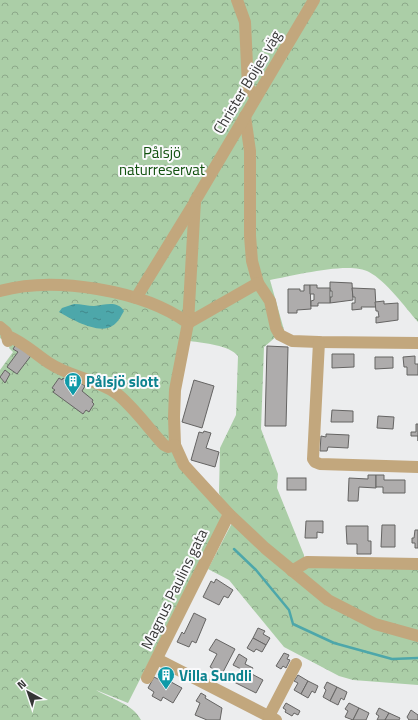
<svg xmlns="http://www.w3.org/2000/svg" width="418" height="720" font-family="'Titillium Web',sans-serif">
	<defs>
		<pattern id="park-crowns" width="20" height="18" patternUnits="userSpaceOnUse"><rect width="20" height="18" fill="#abcea7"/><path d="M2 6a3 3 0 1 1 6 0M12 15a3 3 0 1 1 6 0" fill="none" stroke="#8ca889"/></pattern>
		<pattern id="water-ripples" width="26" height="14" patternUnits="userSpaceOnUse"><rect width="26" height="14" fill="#4da7aa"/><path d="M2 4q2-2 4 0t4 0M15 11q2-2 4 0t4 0" fill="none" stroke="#41898b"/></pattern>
	</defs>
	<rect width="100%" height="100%" fill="#ecedee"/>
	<path fill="url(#park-crowns)" d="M0,0H418V322C405,307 386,281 369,272C349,261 294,276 270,280L284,330L264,347L261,429L278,474L277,488L304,555V559L418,566V685L353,680L339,676L284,647L229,580L208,569L232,523L219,493L220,448L236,415L238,356C229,345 204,343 190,341L177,396L181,455L222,515L220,521L128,703L96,690C111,699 133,704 141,720H0V370L13,352L9,348L10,345L0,338Z"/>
	<path fill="url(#water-ripples)" d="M74,304C81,304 88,306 94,306C105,305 117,300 124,311C121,316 118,323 112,326C99,335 71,319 59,312L62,308Z"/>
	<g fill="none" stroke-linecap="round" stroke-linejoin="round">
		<path stroke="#4da7aa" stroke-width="2.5" d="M234,549L256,570L289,610L293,624L334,643L392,659L418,658"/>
	</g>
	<g fill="#aeacac" stroke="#656463">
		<path d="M330,282L352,283L353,300L330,303V297H332V291H330Z"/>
		<path d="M304,285H310L311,309L297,310V313H288V289H300V291H304Z"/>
		<path d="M310,285H317V288H330V303H318V306H311V301L314,300V294H310Z"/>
		<path d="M352,288L375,289L376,307H361L362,309L352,310V303H355V297H353Z"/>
		<path d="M384,301V304L398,303V320L376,323V317H379L378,311H376L375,302Z"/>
		<path d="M17,343L33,353L17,374L7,367L18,352L13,349Z"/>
		<path d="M267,346L288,347L286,426H265Z"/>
		<path d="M332,354H354V367L332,368Z"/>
		<path d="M415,356V364H418V375H407V367H404L403,357Z"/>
		<path d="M375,357H393V368L375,369Z"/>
		<path d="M5,370L10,374L5,383L0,377Z"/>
		<path d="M59,378L62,380L63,378L75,386L79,382L85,386L82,391L93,400L92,402L94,404L89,412L86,410L83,414L53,392L55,390L52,388Z"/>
		<path d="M194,380L214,386L202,428L182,422Z"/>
		<path d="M332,410L353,411V422H331Z"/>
		<path d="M378,416L394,417L393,429L377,428Z"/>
		<path d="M416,424H418V441V436H411V432H416Z"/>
		<path d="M204,431L211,433L206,448L219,452L215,467L191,460L199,432L203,433Z"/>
		<path d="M326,434L349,435L348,448L328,447L327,451H320L321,436L326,437Z"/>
		<path d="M368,475H376V488L359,487L358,501H348L349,478L368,479Z"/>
		<path d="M376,475H384V480H405V493H383V487H376Z"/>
		<rect x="287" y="478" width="19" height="12"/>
		<path d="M306,521H323V533L317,532V538H305Z"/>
		<path d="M382,525H395V547H381Z"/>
		<path d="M346,526H368V541H371V554H357V544H347Z"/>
		<path d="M415,530H418V548H415V543H412V538H414Z"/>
		<path d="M216,579L233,590L228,598L224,596L219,605L203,597L211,581L214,583Z"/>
		<path d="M194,613L206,619L196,643L192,641L189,647L177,642L182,632L184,634Z"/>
		<path d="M258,628L265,631L263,634L270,638L266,645L253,638Z"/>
		<path d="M253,638L266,645L262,652L256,649L254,652L247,648Z"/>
		<path d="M216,639L235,649L222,674L210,667L217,654L209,650Z"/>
		<path d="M284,653L289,655L287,659L290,660L286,668L283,666L281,669L276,666Z"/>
		<path d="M239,654L247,659L245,664L253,668L250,673L263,680L256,693L234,682L241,669L233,665Z"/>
		<path d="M298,675L308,681L301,694L294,690L298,683L294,681Z"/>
		<path d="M154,677L160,680L162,677L182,688L173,703L163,697L161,701L152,696L154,692L148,688Z"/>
		<path d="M308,681L318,686L315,693L312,691L308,698L301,694Z"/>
		<path d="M327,682L337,687L330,701L323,697L326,690L324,688Z"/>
		<path d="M337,687L347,692L344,700L341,698L338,705L330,701Z"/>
		<path d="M201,693L206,696L205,698L222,708L220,720H207L195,715L200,703L196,701Z"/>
		<path d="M286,703L300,711L298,715L294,713L292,716L285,712L286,710L283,708Z"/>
		<path d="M349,703L359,708L353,720L345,717L348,711L345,709Z"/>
		<path d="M359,708L369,713L366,720H353Z"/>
		<path d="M379,708L389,713L385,720H377L379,716L376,714Z"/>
		<path d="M411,710L418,715V720H409L407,717Z"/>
		<path d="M389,713L400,718L399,720H385Z"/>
	</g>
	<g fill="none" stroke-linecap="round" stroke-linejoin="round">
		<g stroke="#c2a77d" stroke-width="12">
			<path d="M237,0L245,22L248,87L256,97"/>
			<path d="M245,116L250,151V236L252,261L258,283L270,301L276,328L280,335L292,341L319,342L418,343"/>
			<path d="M258,283L188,323L195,201L314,0"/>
			<path d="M0,291C54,276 143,290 188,323L175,390L174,417L175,445L184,465L229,514L265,548L328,600L375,624L418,636"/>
			<path d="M136,298L195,202"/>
			<path d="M0,327L6,332L8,341"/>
			<path d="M8,336C25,343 35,354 49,363C70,377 96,379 116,393C134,407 148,428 164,445L168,447L175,445"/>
			<path d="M319,342L313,459L315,462L320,464L418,467"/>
			<path d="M292,571L307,562L418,564"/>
			<path d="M157,659L276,720"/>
			<path d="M147,678L229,514"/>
			<path d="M269,716L296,664"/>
		</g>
	</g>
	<defs>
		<symbol id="building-pin" viewBox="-11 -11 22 30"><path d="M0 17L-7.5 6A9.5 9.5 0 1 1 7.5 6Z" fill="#0f9aa8" stroke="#fafafc"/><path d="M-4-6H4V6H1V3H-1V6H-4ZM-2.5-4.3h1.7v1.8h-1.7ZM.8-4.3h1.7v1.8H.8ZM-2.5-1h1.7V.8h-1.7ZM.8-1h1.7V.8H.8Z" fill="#fff"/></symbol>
	</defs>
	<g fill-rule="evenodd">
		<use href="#building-pin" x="63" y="371" width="20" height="27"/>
		<use href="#building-pin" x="156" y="665" width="20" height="27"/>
	</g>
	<g text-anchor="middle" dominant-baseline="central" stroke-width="4" stroke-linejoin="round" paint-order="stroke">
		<g font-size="15" fill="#353535" stroke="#fafafc">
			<text transform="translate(247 82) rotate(-59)">Christer Boijes väg</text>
			<text transform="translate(174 589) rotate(-64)">Magnus Paulins gata</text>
		</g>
		<g font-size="15" fill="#11510e" stroke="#fafafc">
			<text x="162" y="152">Pålsjö<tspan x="162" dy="17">naturreservat</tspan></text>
		</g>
		<g font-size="15" font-weight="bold" fill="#0d838f" stroke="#fafafc" text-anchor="start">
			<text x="86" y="381">Pålsjö slott</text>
			<text x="179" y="675">Villa Sundli</text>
		</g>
	</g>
	<g transform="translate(28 692) rotate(320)" stroke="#fafafc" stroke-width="3" paint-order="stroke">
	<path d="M0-3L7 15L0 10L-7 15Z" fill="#353535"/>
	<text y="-6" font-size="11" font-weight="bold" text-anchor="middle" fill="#353535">N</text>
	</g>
</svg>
